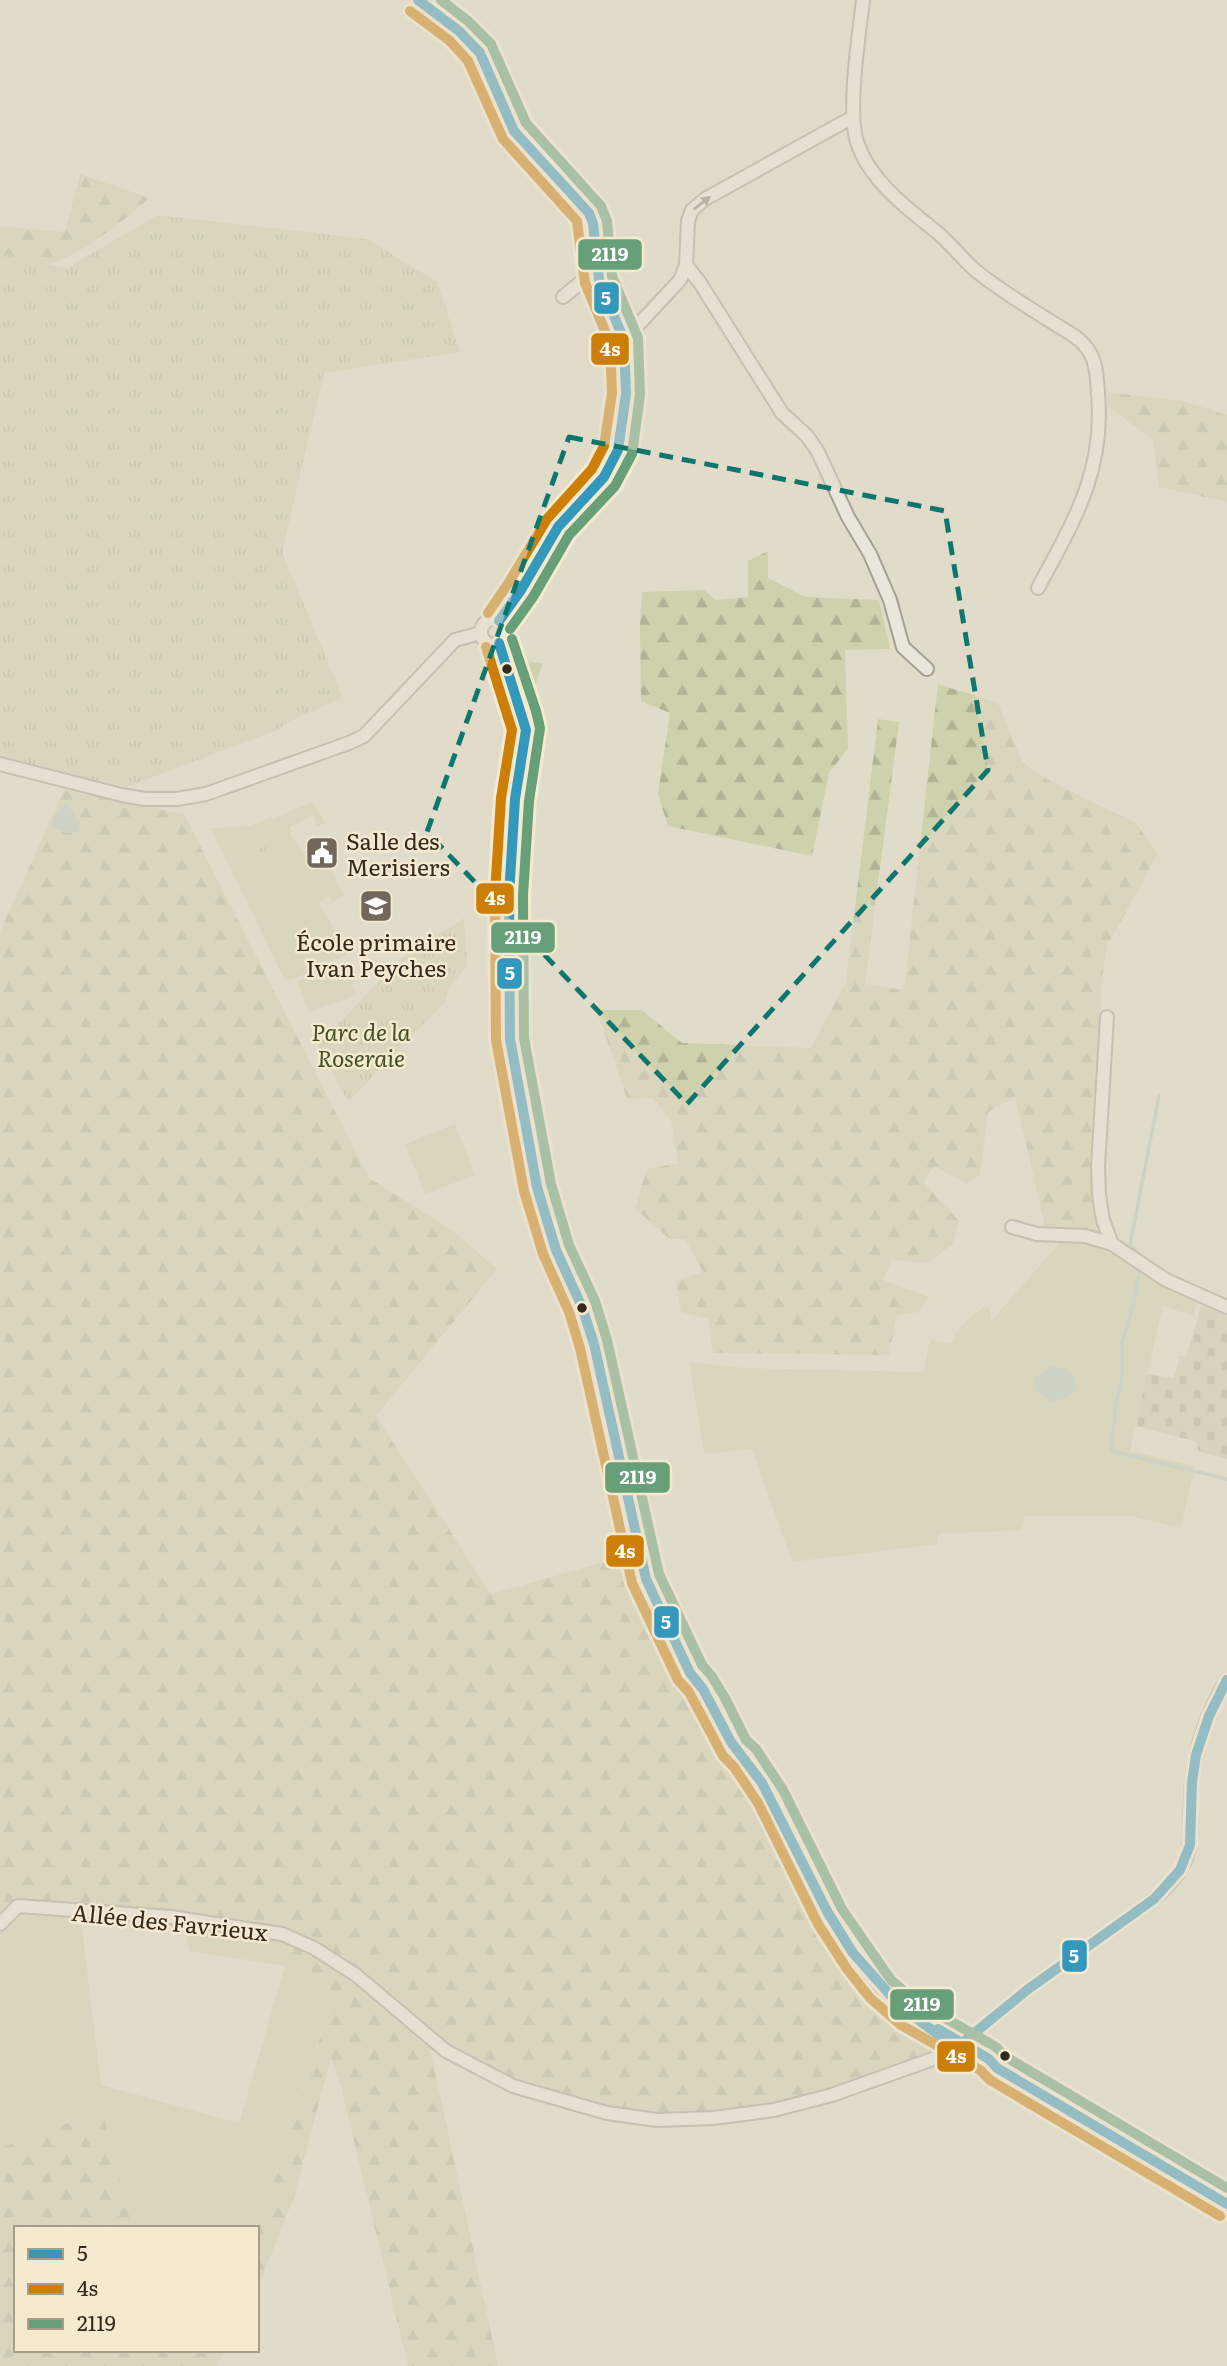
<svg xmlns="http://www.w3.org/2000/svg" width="1227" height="2366" font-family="Literata,serif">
	<defs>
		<pattern id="forest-firs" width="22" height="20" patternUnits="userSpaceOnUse" patternTransform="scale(1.75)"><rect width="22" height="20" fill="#cfd1ad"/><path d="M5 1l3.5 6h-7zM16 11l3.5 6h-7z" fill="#b2b394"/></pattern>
		<pattern id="cemetery-stones" width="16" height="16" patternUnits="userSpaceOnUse" patternTransform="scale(1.75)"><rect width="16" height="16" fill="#cacaac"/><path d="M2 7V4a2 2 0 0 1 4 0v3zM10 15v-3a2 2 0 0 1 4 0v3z" fill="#aeae94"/></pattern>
		<pattern id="park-tufts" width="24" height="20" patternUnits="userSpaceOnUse" patternTransform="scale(1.75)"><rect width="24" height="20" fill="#cfd1ad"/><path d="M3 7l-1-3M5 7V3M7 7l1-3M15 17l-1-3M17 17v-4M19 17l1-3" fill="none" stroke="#b2b394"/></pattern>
	</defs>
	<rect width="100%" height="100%" fill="#e1dbca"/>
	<g fill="#cfd1ad">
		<path d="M313,801L325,823L317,827L313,815L290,827L292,832L289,834L304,852L307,851L314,862L324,857L344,896L332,902L329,896L319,902L348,954L296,978L285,981L211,828L249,826L272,817L274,819Z"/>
		<path d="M346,964L357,995L309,1012L297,981Z"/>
		<path d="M455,1124L475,1175L425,1194L405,1144Z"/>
		<path d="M1080,1240L1108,1249L1143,1272L1199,1294L1193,1316L1163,1306L1130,1451L1195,1466L1181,1528L1131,1516H1025L1022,1530L938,1534V1544L792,1562L752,1449L704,1454L689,1362L744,1368L923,1372L930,1340L951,1344C956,1328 970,1316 984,1307L990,1309L992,1320L1061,1241Z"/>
		<path d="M18,1906L80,1911L101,2085L239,2123L285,1966L189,1951L184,1919L293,1939L285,1965L332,2000L257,2232V2228H144L130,2218L101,2110L0,2148V1924Z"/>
	</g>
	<g fill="url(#forest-firs)">
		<path d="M80,174L150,198C123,220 79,259 43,265C31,267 13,260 0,257V226L65,232Z"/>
		<path d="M1106,392L1183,401L1227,415V502L1159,487L1153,440L1107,406Z"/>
		<path d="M768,551V578L805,597L879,600L890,649L845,650L848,748L829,773L812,856L668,826L658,794L670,713L641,701L640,626L642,592L704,590L716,600L748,597V561Z"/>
		<path d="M938,684L998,703L1023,763L1052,782L1136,823L1158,854L1107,946L1101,985V1030L1092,1174L1094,1199L1103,1236L1080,1228L1045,1226L1015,1097L988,1112L980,1175L966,1184L935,1166L923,1182L959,1221L952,1245L927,1263L892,1260L883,1280L929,1297L919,1312L897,1315L889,1355L713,1353L708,1319L681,1312L676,1280L703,1272L685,1239H670L635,1209L647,1169L678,1163L671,1121L653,1098L627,1099L597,1010H642L682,1043L811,1048L846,982L878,719L899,722L865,984L904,990Z"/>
		<path d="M64,790L184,814L369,1178L452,1230L497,1269L376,1416L491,1594L628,1555L674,1654L776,1812L825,1916L873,1992L941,2045L837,2102L729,2121L656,2126L594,2116L547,2105L483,2078L430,2048L498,2366H408L341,2087L331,2058L294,2197L257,2290V2232L332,2001L285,1965L292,1939L282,1934L19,1906L0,1924V932Z"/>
		<path d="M102,2110L130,2218L144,2228H16V2350H228L215,2366H0V2148Z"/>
	</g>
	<path fill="url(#cemetery-stones)" d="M1203,1301L1227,1312V1459L1198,1451L1197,1442L1136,1426L1147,1374L1174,1378L1180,1356L1186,1357Z"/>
	<g fill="url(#park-tufts)">
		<path d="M158,215L367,239L437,282L460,352L324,373L282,552L343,698L288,722L277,730L127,787L0,758V253L67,268Z"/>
		<path d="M511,660L543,663L526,711Z"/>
		<path d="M277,837L284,840L290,850L267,869H260L253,857L266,843Z"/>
		<path d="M464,918L467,965L448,990L445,1002L348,1102L318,1045L401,958Z"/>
	</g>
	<g fill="#b6c7bd">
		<path d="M66,802L80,824L78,832L67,833L52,828L54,816Z"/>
		<path d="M1052,1366L1066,1369L1075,1376L1076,1390L1066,1398L1053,1402L1037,1392L1034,1378Z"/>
	</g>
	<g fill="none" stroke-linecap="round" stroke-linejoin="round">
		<g stroke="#b6c7bd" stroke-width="3.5">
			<path d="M1140,1256L1130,1245L1159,1096"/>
			<path d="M1139,1273L1134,1302L1122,1344V1378L1116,1404L1111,1451L1227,1479"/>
		</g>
		<defs>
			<g id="minor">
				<path d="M418,0L459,31L480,53L514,131L589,213L593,223L596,267L599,280L624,340L626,394L618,450L604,477L558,527L521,590L499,621"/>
				<path d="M863,0C859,36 847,110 857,142C869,179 904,206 933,229C949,241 960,257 975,270C1000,291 1030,308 1058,326C1070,333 1083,340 1090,353C1097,365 1097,381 1098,394C1105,472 1073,522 1038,588"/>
				<path d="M686,265L700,283L782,413L807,436L818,452L848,517L870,554L890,600L903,647L927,669"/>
				<path d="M563,297L580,283L599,280"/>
				<path d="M624,340L680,280L686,265L688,221L692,210L705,199L853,117"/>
				<circle cx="494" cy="632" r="13"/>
				<path d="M499,643L523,715L526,730L515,799L509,895L510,1039L537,1187L556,1250L582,1307L594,1344L639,1553C650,1593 669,1633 689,1670C696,1682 707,1692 713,1705C721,1719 724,1734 734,1747C738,1752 742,1754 746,1758C754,1769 762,1782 769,1794C792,1832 808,1874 828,1913C862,1978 926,2043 997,2068L1227,2204"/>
				<path d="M0,764L122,795L145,799H177L206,794L349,743L364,736L455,640L481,633"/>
				<path d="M1107,1017L1098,1167L1099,1195L1103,1220L1112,1244"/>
				<path d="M1012,1227L1037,1234L1085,1236L1112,1244L1166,1280L1227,1307"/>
				<path d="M0,1924L18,1906L171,1917L282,1934L314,1948L356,1975L446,2051L513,2086L607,2113L657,2120L714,2118L774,2110L832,2095L944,2055L956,2048L1027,1990L1154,1899C1204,1855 1186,1839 1192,1782C1195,1747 1209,1709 1227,1680"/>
			</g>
		</defs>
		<use href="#minor" stroke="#a6a094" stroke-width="16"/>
		<use href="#minor" stroke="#eae6dc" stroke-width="12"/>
		<defs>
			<g id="bus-1">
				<path d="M418,0L459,31L480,53L514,131L589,213L593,223L599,280L624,340L626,394L618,450L604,477L558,527L521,590L499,621"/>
				<path d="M499,643L526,730L515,799L509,895L510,1039L537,1187L556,1250L582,1307L594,1344L646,1579L690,1673L703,1689L731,1742L762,1783L828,1913L853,1953L900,2006L956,2048L1027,1990L1154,1899L1180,1870L1190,1845L1192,1782L1196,1755L1209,1716L1227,1680"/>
				<path d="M938,2029L989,2059L997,2068L1227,2204"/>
			</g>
			<g id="bus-2">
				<path d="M410,11L450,41L468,61L503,139L577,221L585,283L610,343L612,393L604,446L592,469L547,519L509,582L488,613"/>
				<path d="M486,647L512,730L501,798L495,894L496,1040L524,1191L543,1254L569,1312L580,1348L632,1583L678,1680L689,1692L723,1756L734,1767L758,1803L818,1924L847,1969L870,1998L901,2025L980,2070L990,2080L1220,2216"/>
			</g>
			<g id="bus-3">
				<path d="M441,0L468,21L491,44L526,123L601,206L607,221L612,276L638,338L640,395L632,454L615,486L569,535L533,597L510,629"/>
				<path d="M512,639L536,711L540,728L529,801L523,895L524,1038L551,1184L569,1245L595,1301L607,1340L659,1574L702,1665L711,1675L725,1698L746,1740L756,1749L783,1790L842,1909L891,1980L917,2002L996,2047L1006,2057L1227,2188"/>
			</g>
		</defs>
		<use href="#bus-1" stroke="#f3eacf" stroke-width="16"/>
		<use href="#bus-2" stroke="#f3eacf" stroke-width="16"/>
		<use href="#bus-3" stroke="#f3eacf" stroke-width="16"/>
		<use href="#bus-1" stroke="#3498bc" stroke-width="10"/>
		<use href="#bus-2" stroke="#cc7e07" stroke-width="10"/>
		<use href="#bus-3" stroke="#679f78" stroke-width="10"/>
	</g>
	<defs><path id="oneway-solid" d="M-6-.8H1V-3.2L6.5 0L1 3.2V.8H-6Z" transform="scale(1.75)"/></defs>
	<use fill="#8f887c" href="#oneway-solid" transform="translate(702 203) rotate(-38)"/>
	<path d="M0 0H1227V2366H0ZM569,437L945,511L988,770L687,1104L427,832Z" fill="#e1dbca" fill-opacity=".55" fill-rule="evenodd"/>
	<path fill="none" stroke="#0f766e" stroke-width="5" stroke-dasharray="14 9" stroke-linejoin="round" d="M569,437L945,511L988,770L687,1104L427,832Z"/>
	<defs>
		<symbol id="civic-square" viewBox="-11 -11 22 22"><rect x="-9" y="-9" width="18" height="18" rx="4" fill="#71675a" stroke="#f3eacf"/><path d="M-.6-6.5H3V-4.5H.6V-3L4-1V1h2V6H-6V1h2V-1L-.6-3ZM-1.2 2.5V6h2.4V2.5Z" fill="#fff"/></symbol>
		<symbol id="school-square" viewBox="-11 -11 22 22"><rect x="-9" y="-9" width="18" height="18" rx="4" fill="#71675a" stroke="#f3eacf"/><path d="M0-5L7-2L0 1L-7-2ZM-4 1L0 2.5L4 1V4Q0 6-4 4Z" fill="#fff"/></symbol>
	</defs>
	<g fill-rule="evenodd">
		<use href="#civic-square" x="303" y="834" width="38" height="38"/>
		<use href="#school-square" x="357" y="887" width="38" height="38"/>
	</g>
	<g fill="#34291d" stroke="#f3eacf" stroke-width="2.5">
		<circle cx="507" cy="669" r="6"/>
		<circle cx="582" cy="1308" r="6"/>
		<circle cx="1005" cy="2056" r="6"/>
	</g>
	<g text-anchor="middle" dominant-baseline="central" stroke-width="5" stroke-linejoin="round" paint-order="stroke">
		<g font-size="23" fill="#34291d" stroke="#f3eacf" text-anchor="start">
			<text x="346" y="840">Salle des<tspan x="346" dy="26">Merisiers</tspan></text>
			<text x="376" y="941" text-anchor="middle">École primaire<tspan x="376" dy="26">Ivan Peyches</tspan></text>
		</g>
		<g font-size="23" font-style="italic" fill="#434f24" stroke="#f3eacf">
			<text x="361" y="1031">Parc de la<tspan x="361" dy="26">Roseraie</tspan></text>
		</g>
		<g font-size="23" fill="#34291d" stroke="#f3eacf">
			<text transform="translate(170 1921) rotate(6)">Allée des Favrieux</text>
		</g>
	</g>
	<g stroke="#f3eacf" stroke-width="2.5">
		<rect x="577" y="238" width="66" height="33" rx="7" fill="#679f78"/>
		<rect x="593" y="281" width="27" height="34" rx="7" fill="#3498bc"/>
		<rect x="590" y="332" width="40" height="34" rx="7" fill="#cc7e07"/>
		<rect x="475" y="882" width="40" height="33" rx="7" fill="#cc7e07"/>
		<rect x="490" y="921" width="66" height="33" rx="7" fill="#679f78"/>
		<rect x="496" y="957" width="27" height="33" rx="7" fill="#3498bc"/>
		<rect x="604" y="1461" width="67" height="33" rx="7" fill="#679f78"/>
		<rect x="605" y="1534" width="40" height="34" rx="7" fill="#cc7e07"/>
		<rect x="653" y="1605" width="27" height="34" rx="7" fill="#3498bc"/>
		<rect x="1061" y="1939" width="27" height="34" rx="7" fill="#3498bc"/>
		<rect x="889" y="1988" width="66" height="33" rx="7" fill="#679f78"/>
		<rect x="936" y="2040" width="40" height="33" rx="7" fill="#cc7e07"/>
	</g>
	<g font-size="19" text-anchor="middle" font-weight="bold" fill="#fff">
		<text x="610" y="261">2119</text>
		<text x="606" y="305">5</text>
		<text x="610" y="356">4s</text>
		<text x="495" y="905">4s</text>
		<text x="523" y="944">2119</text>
		<text x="510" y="980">5</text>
		<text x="638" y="1484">2119</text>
		<text x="625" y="1558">4s</text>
		<text x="666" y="1629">5</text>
		<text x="1074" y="1963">5</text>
		<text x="922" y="2011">2119</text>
		<text x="956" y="2063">4s</text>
	</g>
	<rect x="14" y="2226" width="245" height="126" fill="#f3eacf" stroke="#a79d88" stroke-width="2"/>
	<rect x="28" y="2249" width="35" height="10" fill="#3498bc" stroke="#a79d88" stroke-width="2"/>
	<text x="77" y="2261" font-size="21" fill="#34291d">5</text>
	<rect x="28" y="2284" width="35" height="10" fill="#cc7e07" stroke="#a79d88" stroke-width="2"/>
	<text x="77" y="2296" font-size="21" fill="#34291d">4s</text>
	<rect x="28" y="2319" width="35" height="10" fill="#679f78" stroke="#a79d88" stroke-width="2"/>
	<text x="77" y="2331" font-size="21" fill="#34291d">2119</text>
</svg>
